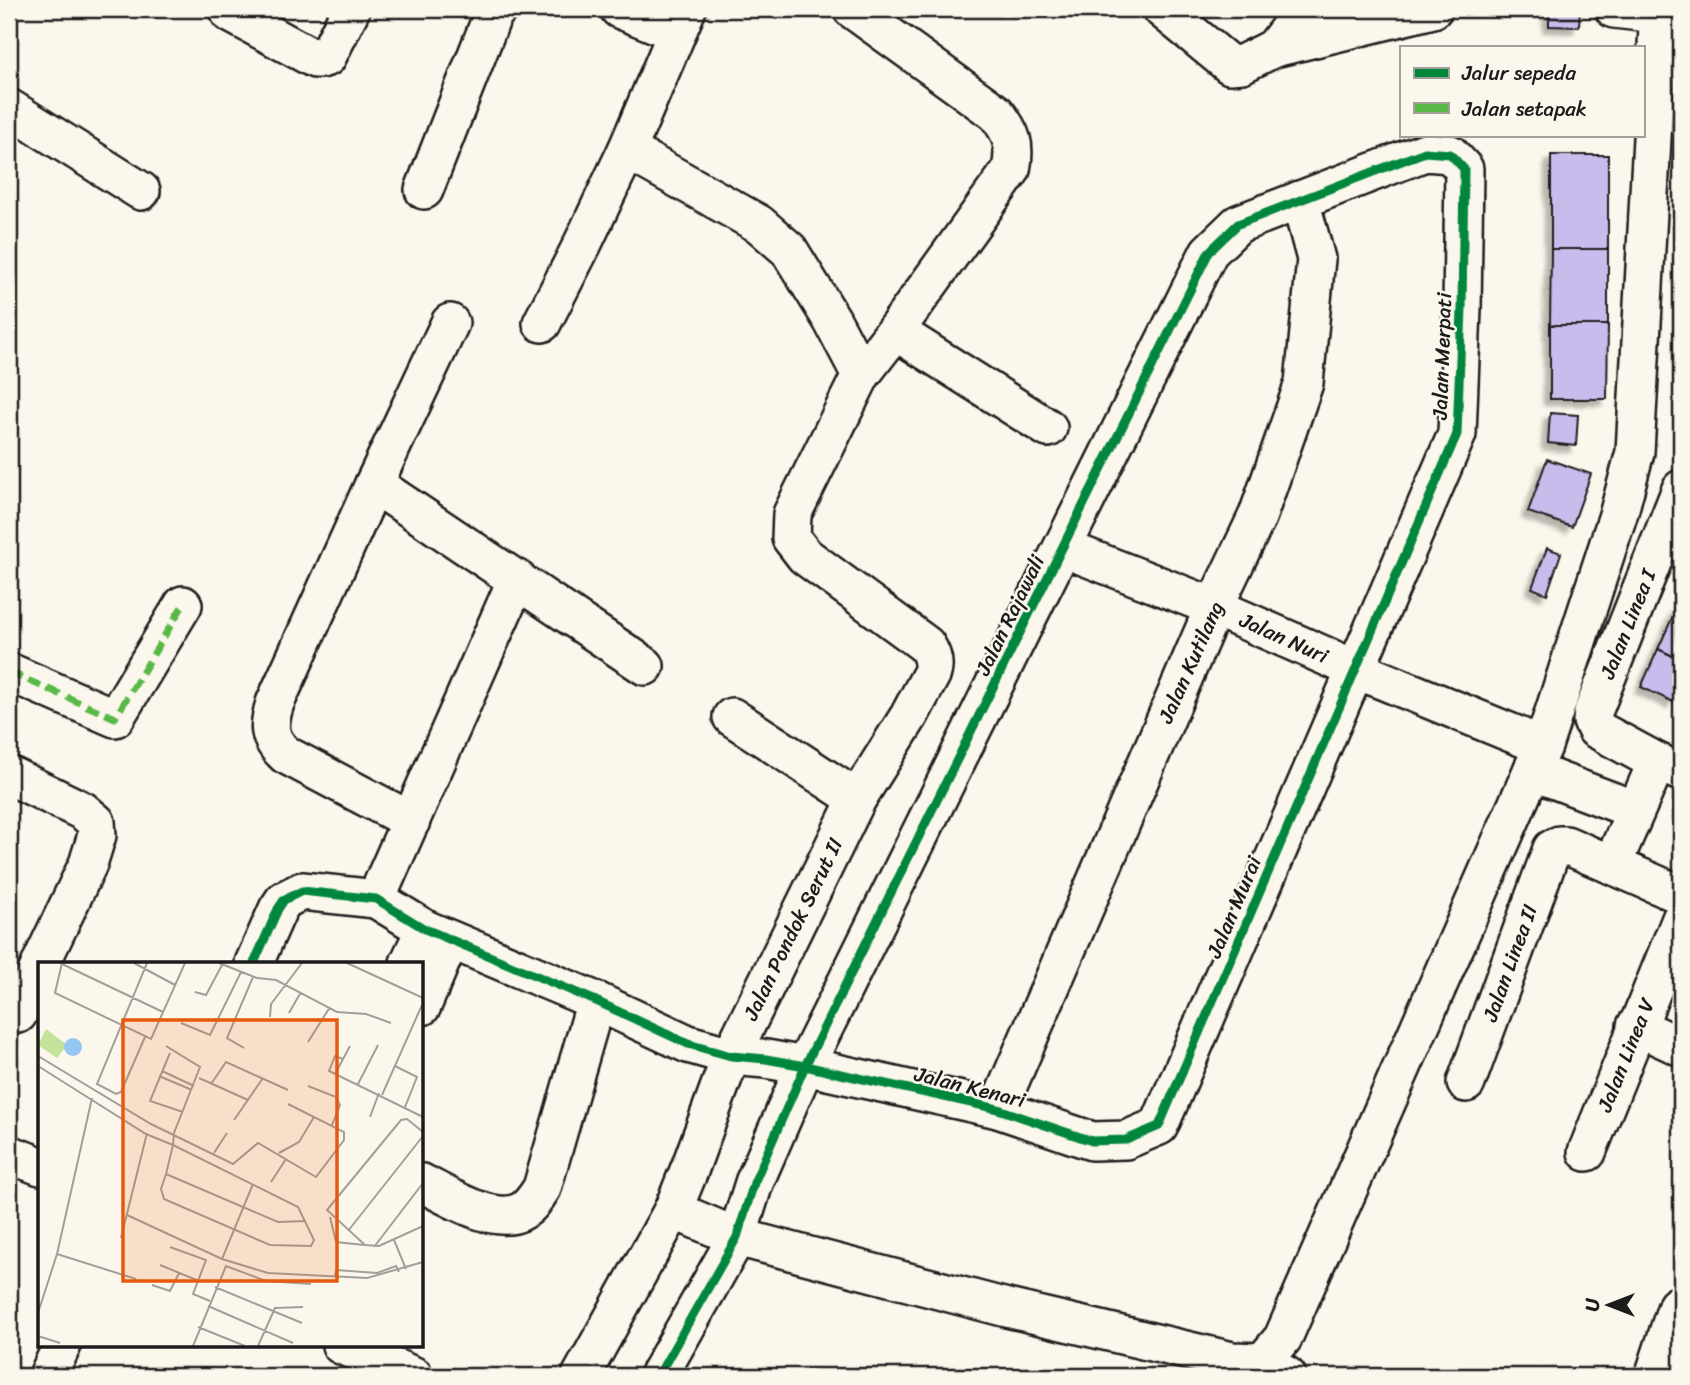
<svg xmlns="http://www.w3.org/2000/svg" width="1690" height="1385" font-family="Sriracha,sans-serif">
	<defs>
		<filter id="shadow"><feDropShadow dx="-6" dy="6" stdDeviation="2" flood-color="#0004"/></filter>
	</defs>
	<rect width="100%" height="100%" fill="#fbf7ec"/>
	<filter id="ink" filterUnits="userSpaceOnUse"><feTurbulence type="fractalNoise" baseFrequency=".0143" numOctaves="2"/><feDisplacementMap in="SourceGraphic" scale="14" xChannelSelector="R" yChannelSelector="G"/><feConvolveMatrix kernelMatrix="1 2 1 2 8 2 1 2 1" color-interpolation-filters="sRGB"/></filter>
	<g filter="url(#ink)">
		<g fill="#c9bbec" stroke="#1c1c1c" stroke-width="2" filter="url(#shadow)">
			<path d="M1549,9H1580L1579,27L1549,26Z"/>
			<rect x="1551" y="155" width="57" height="94"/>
			<path d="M1551,249H1608V325H1550Z"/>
			<path d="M1550,325H1608L1607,399H1550Z"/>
			<path d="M1550,413L1578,415L1576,446L1548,443Z"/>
			<path d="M1547,459L1591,474L1572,527L1528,512Z"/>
			<path d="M1547,548L1561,553L1547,594L1532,588Z"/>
			<path d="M1677,607L1681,609V660L1658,649Z"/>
			<path d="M1658,649L1681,660V683L1673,702L1641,687Z"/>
		</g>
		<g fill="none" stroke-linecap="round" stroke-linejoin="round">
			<defs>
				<g id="minor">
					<path d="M228,9L230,13L315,59H321L327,57L351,9"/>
					<path d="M619,9L676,32"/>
					<path d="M1162,9L1230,65L1242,64L1274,48L1304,9"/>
					<path d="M1614,9L1658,14"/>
					<path d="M1274,48L1433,9"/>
					<path d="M9,108L141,191"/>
					<path d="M627,150L759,224L789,250L832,320L861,375"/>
					<path d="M424,190L493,14L498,9"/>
					<path d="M542,323L582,245L627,150L687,9"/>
					<path d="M895,331L1048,428"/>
					<path d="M374,484L645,666"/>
					<path d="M1681,489L1593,712L1592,721L1596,729L1657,762L1681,772"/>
					<path d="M1063,548L1214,607L1355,669L1543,746"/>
					<path d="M9,672L115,718L183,605"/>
					<path d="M732,717L857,799"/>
					<path d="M1532,771L1635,810"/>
					<path d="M9,775L83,811L96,822L97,835L88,864L41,963"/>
					<path d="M411,821L286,755C267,738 268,725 275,703L374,484L450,323"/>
					<path d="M1612,865L1657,762"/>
					<path d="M376,899L517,579"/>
					<path d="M254,963L278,909L284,900L302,891L376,899L425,929L596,1001L688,1044L731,1056L766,1059L805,1066L998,1109L1092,1141L1126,1140L1159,1126L1457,434L1462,309L1464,169L1450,154L1425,152L1238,224L1209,252L805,1066L754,1183L737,1237L658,1376"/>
					<path d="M409,963L425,929"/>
					<path d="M422,1006L450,940"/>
					<path d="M18,1014L40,966"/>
					<path d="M1636,1026L1681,1047"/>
					<path d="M1466,1083L1552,849L1559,845H1566L1681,895"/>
					<path d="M998,1109L1214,607L1258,515L1304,383L1316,259L1300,200"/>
					<path d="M1587,1152L1681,919"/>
					<path d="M9,1154L40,1166"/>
					<path d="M422,1183C446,1195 493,1225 520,1212C531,1207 536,1197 542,1188L596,1001"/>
					<path d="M673,1210L737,1237L1007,1308L1232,1361L1263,1362L1287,1376"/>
					<path d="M341,1345L414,1376"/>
					<path d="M1263,1362L1283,1338L1543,746L1619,512L1635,452L1659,9"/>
					<path d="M48,1376L62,1345"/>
					<path d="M581,1376L673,1210L690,1168L731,1056L857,799L909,716L932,673C935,663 932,654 926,645L805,556L791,538L792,514L861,375L895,331L1011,170C1016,145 1012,133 996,113L852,9"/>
					<path d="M1654,1376L1677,1306"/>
				</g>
			</defs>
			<use href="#minor" stroke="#1c1c1c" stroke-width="42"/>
			<use href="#minor" stroke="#fbf7ec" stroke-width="37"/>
			<path stroke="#58b947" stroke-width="7" stroke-dasharray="14 7" stroke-linecap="butt" d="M9,672L115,718L183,605"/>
			<defs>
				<path id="cycleway" d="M254,963L278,909L284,900L302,891L376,899L425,929L596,1001L688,1044L731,1056L766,1059L805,1066L998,1109L1092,1141L1126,1140L1159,1126L1457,434L1462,309L1464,169L1450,154L1425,152L1238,224L1209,252L805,1066L754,1183L737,1237L658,1376"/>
			</defs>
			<use href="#cycleway" stroke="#fbf7ec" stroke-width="13"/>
			<use href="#cycleway" stroke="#00873e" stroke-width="9"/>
		</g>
	</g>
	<g text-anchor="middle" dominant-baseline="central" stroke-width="5" stroke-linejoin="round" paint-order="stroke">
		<g font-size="21" fill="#1c1c1c" stroke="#fbf7ec">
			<text transform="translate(1442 356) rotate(-88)">Jalan Merpati</text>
			<text transform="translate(1010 615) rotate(-64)">Jalan Rajawali</text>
			<text transform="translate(1628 624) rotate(-68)">Jalan Linea I</text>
			<text transform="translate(1284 638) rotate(24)">Jalan Nuri</text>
			<text transform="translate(1191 662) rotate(-66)">Jalan Kutilang</text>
			<text transform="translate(1234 907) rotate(-67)">Jalan Murai</text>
			<text transform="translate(793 929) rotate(-64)">Jalan Pondok Serut II</text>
			<text transform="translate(1510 963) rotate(-70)">Jalan Linea II</text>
			<text transform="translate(1626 1055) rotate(-68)">Jalan Linea V</text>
			<text transform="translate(970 1087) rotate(14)">Jalan Kenari</text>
		</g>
	</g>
	<g transform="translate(38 962)">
		<rect width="385" height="385" fill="#fbf7ec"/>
		<path d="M8,67L29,83L19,96L0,83Z" fill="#c3e29a"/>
		<path d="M26 85a9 9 0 1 1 18 0a9 9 0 1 1-18 0Z" fill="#96c7f2"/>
		<path fill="none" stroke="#a29f99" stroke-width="2" d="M24,1L17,31L113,77L147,1M96,1L137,23M181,1L219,16L238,18L299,50L328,52L353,61M309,1L385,36M24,2L125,50M157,30L168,33L184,3M251,51L263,30M232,55L233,42L264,1M143,61L172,73L203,10M107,75L83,130L78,132L59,122L109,1M270,80L292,45M206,86L189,76L215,15M132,91L112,139L145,150M0,94L113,162L195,202L220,181L278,215L306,178V170L250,142M305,97L297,94L291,109L385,155M0,104L108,172L135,183L260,245L276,278L273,284L232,283L126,237L123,227L128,212L135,183L136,171L162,105L128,84M357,104L379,115L367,145M124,109L156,124M297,112L312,84M121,114L154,128M161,116L210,138M173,122L188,100L250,128M320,122L340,83M270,124L298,135L302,143L294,163M344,133L384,43M332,155L341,131M196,158L225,116M385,170L369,157L363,158L289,248L327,283L341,284L385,264M176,191L189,171M241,191L261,180L276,155M128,212L240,260L268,259M233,220L248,197M89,253L184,297L230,311L329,316L385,300M292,255L298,280L326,283M310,269L385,174M83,276L109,171M356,278L368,307M132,285L168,298L155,332L172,339M336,285L385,221M19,292L98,317M184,297L215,222M122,303L161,319M297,314L298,308L339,311L358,304L361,310M114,323L132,329L141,311M177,325L264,361M170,344L255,381M0,351L19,292L54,136M160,365L207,384M0,374L22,381M155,384L188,304L228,319L273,322M220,384L237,346L265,345"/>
		<path fill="#e8590c" fill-opacity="0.15" stroke="#e8590c" stroke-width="3.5" d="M85,58H299V319H85Z"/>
		<rect width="385" height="385" fill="none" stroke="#1c1c1c" stroke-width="3.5"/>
	</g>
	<rect width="1690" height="1385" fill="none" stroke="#fbf7ec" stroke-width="35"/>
	<rect x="18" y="18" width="1655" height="1350" fill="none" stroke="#1c1c1c" stroke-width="2.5" filter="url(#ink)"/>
	<rect x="1400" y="46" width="245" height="91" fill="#fbf7ec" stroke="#a29f99" stroke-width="2"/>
	<rect x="1414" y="68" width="35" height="10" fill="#00873e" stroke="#a29f99" stroke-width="2"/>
	<text x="1462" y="80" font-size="21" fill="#1c1c1c">Jalur sepeda</text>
	<rect x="1414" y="103" width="35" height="10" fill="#58b947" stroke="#a29f99" stroke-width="2"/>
	<text x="1462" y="116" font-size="21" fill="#1c1c1c">Jalan setapak</text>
	<g transform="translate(1609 1305) rotate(270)" stroke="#fbf7ec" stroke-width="5" paint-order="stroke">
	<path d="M0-5L12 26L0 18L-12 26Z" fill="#1c1c1c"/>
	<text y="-10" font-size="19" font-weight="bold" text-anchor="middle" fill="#1c1c1c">U</text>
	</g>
</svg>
